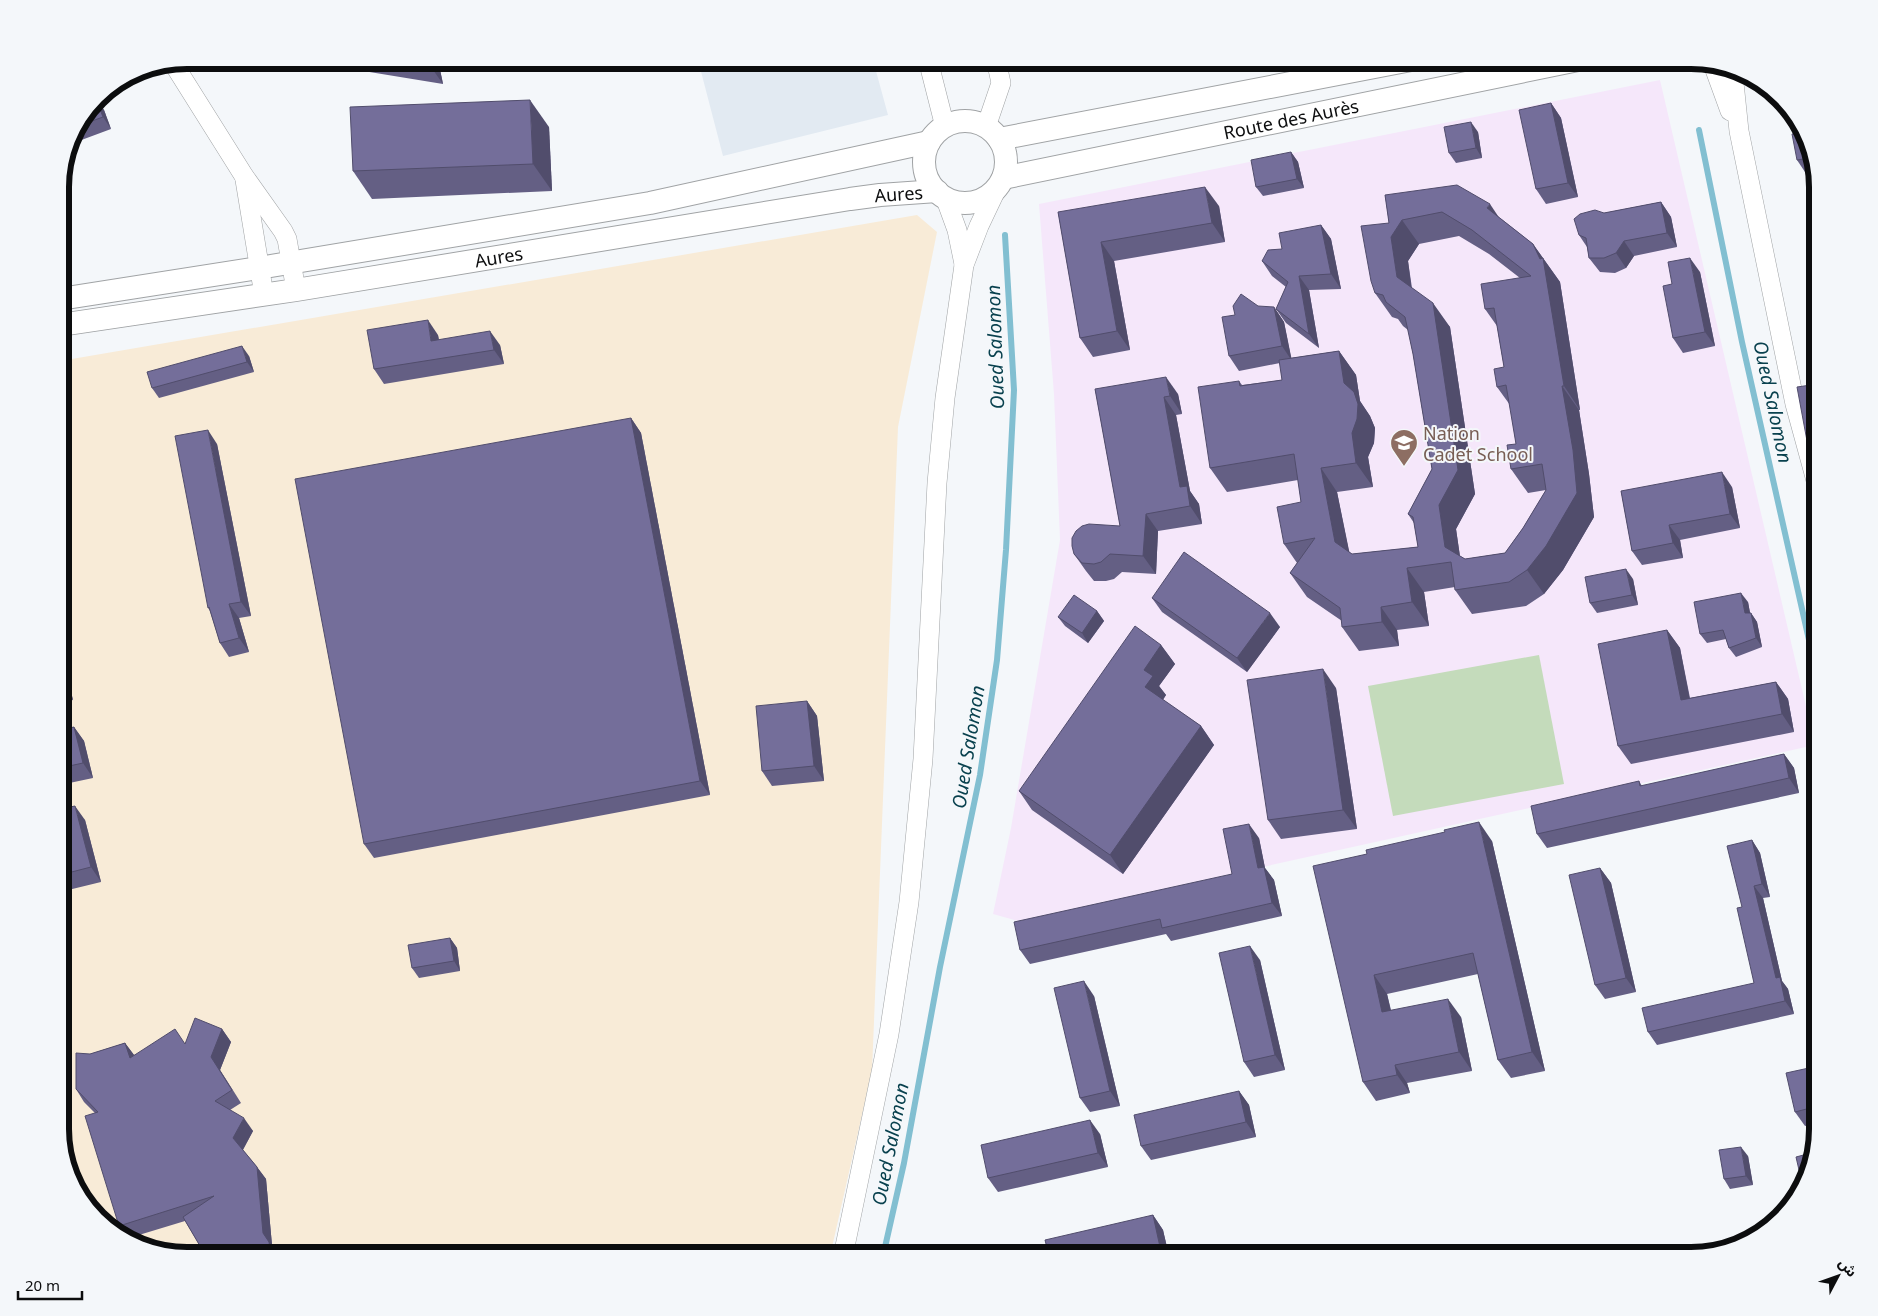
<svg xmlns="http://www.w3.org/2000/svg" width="1878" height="1316" font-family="'Noto Sans','Noto Sans Arabic',sans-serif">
	<rect width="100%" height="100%" fill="#f4f7fa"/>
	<path fill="#e2eaf2" d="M698,60H873L888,115L723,156Z"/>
	<path fill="#f8ebd7" d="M917,215L937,232L898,427L872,1071L830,1256H187L116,1235L77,1192L60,1137V361Z"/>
	<path fill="#f5e7fa" d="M1660,80L1815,745L1018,921L993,914L1011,828L1060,540L1054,394L1039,204Z"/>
	<path fill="#c4dbbb" d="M1539,655L1564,784L1393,816L1368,686Z"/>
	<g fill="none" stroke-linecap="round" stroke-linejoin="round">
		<g stroke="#82bfd1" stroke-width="6">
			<path d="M1699,130L1742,342L1818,680"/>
			<path d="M883,1256L904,1163L940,967L980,775L997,660L1006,550L1014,390L1005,235"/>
		</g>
		<defs>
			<g id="minor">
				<path d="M928,60L945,127"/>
				<path d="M173,63L244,176L283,231L287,239L296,290"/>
				<path d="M1714,67L1730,111"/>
				<path d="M1733,73L1739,131L1795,404L1818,488"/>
				<path d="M986,127L1001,83L996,60"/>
				<path d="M245,180L264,295"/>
				<path d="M945,197L957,230L964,264"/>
				<path d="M843,1256L889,1034L909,902L923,759L937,483L945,398L964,265L979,226L997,188"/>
			</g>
			<g id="tertiary">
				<circle cx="965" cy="162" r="41"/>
				<path d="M999,139L1411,60"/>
				<path id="s1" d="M1003,178L1578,60"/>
				<path d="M60,299L259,268L650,203L929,142"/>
				<path id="s2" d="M60,325L296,290L850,199L880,195L937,191"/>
			</g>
		</defs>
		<use href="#minor" stroke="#a0a3a5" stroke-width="20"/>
		<use href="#tertiary" stroke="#a0a3a5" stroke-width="24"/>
		<use href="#minor" stroke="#fff" stroke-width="19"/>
		<use href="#tertiary" stroke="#fff" stroke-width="22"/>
	</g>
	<g fill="#645f84" fill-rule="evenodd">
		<path d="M296,60H438L443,84Z"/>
		<path d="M96,99L104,110L111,129L68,145L70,138Z"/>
		<path d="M1551,103L1561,118L1578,197L1546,204L1536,189Z"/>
		<path d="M549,127L552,191L372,199L353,171Z"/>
		<path d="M1478,132L1482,158L1456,163L1449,153Z"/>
		<path d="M1803,132L1815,173L1807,175L1797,160Z"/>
		<path d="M1291,152L1298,162L1304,188L1263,196L1256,187Z"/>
		<path d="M1385,195L1500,218L1533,244L1560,282L1580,410H1579L1589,474L1594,517L1563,570L1544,594L1526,606L1472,614L1455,590V587L1424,592L1429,626L1397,630L1399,646L1359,651L1342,627V621L1307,597L1290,573L1297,563L1284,544L1301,502L1298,480L1227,492L1210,468L1239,381L1242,385L1282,380L1280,363L1239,371L1229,356L1235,315L1274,307L1284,322L1291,358L1339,351L1356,375L1360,401L1370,416L1375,428L1374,443L1368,457L1373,487L1337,492L1349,552L1352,554L1418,547L1414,523L1408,514L1432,469L1413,354L1408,330L1403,326L1398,319L1392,317L1375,293L1389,223ZM1459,236L1489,254L1520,278L1485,309L1497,326L1504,367L1497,387L1510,405L1516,444L1511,469L1528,493L1546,490L1523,528L1505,553L1465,559L1460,556L1456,529L1475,494L1450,327L1412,288L1408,261L1419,244Z"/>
		<path d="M1661,202L1671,217L1677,247L1634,256L1626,268L1615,273L1600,272L1589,258L1587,247L1579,235L1604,213Z"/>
		<path d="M1219,206L1225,242L1114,261L1130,350L1093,357L1080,338L1058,212Z"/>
		<path d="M1321,225L1331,239L1341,289L1309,290L1319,348L1286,323L1276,309L1286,287L1272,276L1262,261Z"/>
		<path d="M1700,272L1715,346L1683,353L1673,338L1672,284Z"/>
		<path d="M438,335L439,340L500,345L504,364L384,384L374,369Z"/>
		<path d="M249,356L254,372L159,398L152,388Z"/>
		<path d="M1818,384V469L1810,457Z"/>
		<path d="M1095,389L1178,394L1182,414L1176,415L1190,491L1199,504L1202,524L1158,531L1156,574L1122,572L1114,579L1106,581H1094L1086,571L1074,554L1120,526Z"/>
		<path d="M631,418L641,433L710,795L374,858L364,844Z"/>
		<path d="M217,444L251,616L239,618L249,652L229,657L220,643L210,611L208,608Z"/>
		<path d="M60,455L64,467L60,468Z"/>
		<path d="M1732,487L1740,528L1680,540L1683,558L1642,565L1632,551L1621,491Z"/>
		<path d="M1633,579L1638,605L1597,613L1590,603Z"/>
		<path d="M1152,598L1280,627L1247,672L1162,612Z"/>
		<path d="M1748,602L1750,613H1751L1757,622L1762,647L1736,657L1729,648L1726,639L1707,643L1700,634Z"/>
		<path d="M1097,611L1104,621L1088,643L1065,626L1058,617Z"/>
		<path d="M1667,630L1680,648L1690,698L1776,682L1788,699L1794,732L1631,764L1618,746Z"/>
		<path d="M1161,645L1175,664L1159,686L1166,695L1163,700L1201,726L1214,745L1123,874L1032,810L1019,791Z"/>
		<path d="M60,649L73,700L60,703Z"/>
		<path d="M1336,688L1357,829L1281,839L1268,820Z"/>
		<path d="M807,701L817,716L824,781L772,786L762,771Z"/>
		<path d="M74,727L84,741L93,778L60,785V730Z"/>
		<path d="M1784,754L1794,768L1799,793L1547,848L1537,834L1639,781L1642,786Z"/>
		<path d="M60,809L85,820L101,882L60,892Z"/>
		<path d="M1259,838L1265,868L1274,880L1282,916L1171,941L1166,934L1030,964L1020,950L1232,874Z"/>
		<path d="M1752,840L1760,853L1770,897L1763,898L1782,981L1788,989L1794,1014L1657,1045L1648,1032L1754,983L1742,907Z"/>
		<path d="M1492,841L1545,1071L1511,1078L1498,1060L1478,974L1387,994L1391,1010L1461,1017L1472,1071L1407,1083L1410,1093L1376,1101L1363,1082L1367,854Z"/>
		<path d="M1600,868L1611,883L1636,992L1605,999L1595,985Z"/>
		<path d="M450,938L457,948L460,971L419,978L412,968Z"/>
		<path d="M1260,960L1285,1070L1254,1077L1244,1062Z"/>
		<path d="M1094,996L1120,1106L1090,1112L1080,1098Z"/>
		<path d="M222,1029L231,1042L220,1070L241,1103L230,1110L253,1131L243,1150L257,1167L266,1179L272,1245L278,1255L187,1256L150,1245L200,1246L185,1221L129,1238H128L119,1226L95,1113L84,1102L76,1089L90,1054L125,1043L134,1055L185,1044Z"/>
		<path d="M1818,1066V1123L1805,1126L1795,1112Z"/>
		<path d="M1239,1091L1249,1105L1256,1137L1151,1160L1141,1146Z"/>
		<path d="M1100,1134L1108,1167L998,1192L988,1178Z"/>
		<path d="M1748,1156L1753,1185L1730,1189L1724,1179Z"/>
		<path d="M1153,1215L1163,1230L1169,1256H1049Z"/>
	</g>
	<g fill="#514d6c">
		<path d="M426,60H438L443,84Z"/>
		<path d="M96,99L104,110L111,129L103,117Z"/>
		<path d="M530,100L549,127L552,191L533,164Z"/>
		<path d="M1551,103L1561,118L1578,197L1568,183Z"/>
		<path d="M1471,122L1478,132L1482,158L1476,148Z"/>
		<path d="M1291,152L1298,162L1304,188L1297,179Z"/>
		<path d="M1205,187L1219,206L1225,242L1212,223Z"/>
		<path d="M1661,202L1671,217L1677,247L1667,233Z"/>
		<path d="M1490,204L1506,228L1487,208Z"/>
		<path d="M1402,220L1419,244L1408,261L1413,301L1397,277L1391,237Z"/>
		<path d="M1321,225L1331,239L1341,289L1331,274Z"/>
		<path d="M1624,241L1634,256L1626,268L1616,253Z"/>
		<path d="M1101,242L1114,261L1130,350L1117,331Z"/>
		<path d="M1533,244L1560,282L1580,410L1564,386L1540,259Z"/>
		<path d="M1690,258L1700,272L1715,346L1705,332Z"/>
		<path d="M1299,276L1309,290L1319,348L1309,334Z"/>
		<path d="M1433,303L1450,327L1475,494L1456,529L1462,571L1445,547L1439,505Z"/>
		<path d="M1274,307L1284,322L1292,361L1282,346Z"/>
		<path d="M428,320L438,335L441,355L431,341Z"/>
		<path d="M490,331L500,345L504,364L494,350Z"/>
		<path d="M242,346L249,356L254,372L247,362Z"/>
		<path d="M1339,351L1356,375L1360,401L1370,416L1375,428L1374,443L1368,457L1373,487L1356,463Z"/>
		<path d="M1166,377L1178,394L1182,414L1170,396Z"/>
		<path d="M1562,386L1579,410L1589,474L1594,517L1563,570L1544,594L1527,570L1546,546Z"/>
		<path d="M1164,397L1176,415L1190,491L1199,504L1202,524L1190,506L1180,487Z"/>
		<path d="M631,418L641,433L710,795L700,781Z"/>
		<path d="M208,430L217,444L251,616L241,602Z"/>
		<path d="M60,455L64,467L60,462Z"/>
		<path d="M1321,468L1337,492L1352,565L1335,542Z"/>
		<path d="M1722,472L1732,487L1740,528L1730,514Z"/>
		<path d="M1146,514L1158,531L1156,574L1143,556Z"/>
		<path d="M1669,525L1680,540L1683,558L1673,543Z"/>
		<path d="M1407,568L1424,592L1429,626L1412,602Z"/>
		<path d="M1626,569L1633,579L1638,605L1632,595Z"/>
		<path d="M1741,593L1748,602L1752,623L1745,613Z"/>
		<path d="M229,604L239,618L249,652L239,638Z"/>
		<path d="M1381,607L1397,630L1399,646L1382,622Z"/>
		<path d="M1097,611L1104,621L1088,643L1082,633Z"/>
		<path d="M1270,613L1280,627L1247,672L1237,658Z"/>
		<path d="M1751,613L1757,622L1762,647L1756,638Z"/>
		<path d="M1667,630L1680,648L1693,717L1681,700Z"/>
		<path d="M1161,645L1175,664L1159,686L1166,695L1158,706L1145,687L1144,670Z"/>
		<path d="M60,649L73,700L60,683Z"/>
		<path d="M1323,669L1336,688L1357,829L1343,810Z"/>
		<path d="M1776,682L1788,699L1794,732L1782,714Z"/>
		<path d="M807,701L817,716L824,781L814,766Z"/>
		<path d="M1201,726L1214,745L1123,874L1110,855Z"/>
		<path d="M74,727L84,741L93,778L83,763Z"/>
		<path d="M1784,754L1794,768L1799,793L1789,778Z"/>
		<path d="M75,806L85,820L101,882L91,867Z"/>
		<path d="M1479,822L1492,841L1545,1071L1532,1052Z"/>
		<path d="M1249,824L1259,838L1265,868L1274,880L1282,916L1272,903L1258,868Z"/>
		<path d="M1752,840L1760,853L1770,897L1762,884Z"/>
		<path d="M1600,868L1611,883L1636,992L1626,978Z"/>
		<path d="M1754,886L1763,898L1782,981L1788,989L1794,1014L1785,1001L1776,978Z"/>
		<path d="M450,938L457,948L460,971L454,961Z"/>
		<path d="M1250,946L1260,960L1285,1070L1275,1055Z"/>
		<path d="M1374,975L1387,994L1395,1030L1382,1012Z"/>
		<path d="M1084,981L1094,996L1120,1106L1110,1091Z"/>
		<path d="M1448,999L1461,1017L1472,1071L1459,1052Z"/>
		<path d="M222,1029L231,1042L220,1070L241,1103L211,1057Z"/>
		<path d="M125,1043L134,1055L130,1058Z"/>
		<path d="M1395,1065L1407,1083L1410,1093L1397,1075Z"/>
		<path d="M1239,1091L1249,1105L1256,1137L1246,1122Z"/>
		<path d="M244,1118L253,1131L242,1151L233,1138Z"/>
		<path d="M1090,1120L1100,1134L1108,1167L1098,1153Z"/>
		<path d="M1741,1147L1748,1156L1753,1185L1746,1176Z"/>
		<path d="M257,1167L266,1179L272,1245L279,1256H271L263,1233Z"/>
		<path d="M1153,1215L1163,1230L1169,1256H1167L1160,1247Z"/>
	</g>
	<g fill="#746e9a" stroke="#514d6c" fill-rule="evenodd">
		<path d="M96,99L103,117L78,126Z"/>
		<path d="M530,100L533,164L353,171L350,107Z"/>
		<path d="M1551,103L1568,183L1536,189L1519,110Z"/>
		<path d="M1471,122L1476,148L1449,153L1444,127Z"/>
		<path d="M1803,132L1810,158L1797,160L1792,134Z"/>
		<path d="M1291,152L1297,179L1256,187L1251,160Z"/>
		<path d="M1457,185L1490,204L1487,208L1533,244L1540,259L1543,258L1564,386H1562L1573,450L1577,493L1546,546L1527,570L1509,582L1455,590L1451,562L1407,568L1412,602L1381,607L1382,622L1342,627L1340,608L1290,573L1315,538L1284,544L1277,507L1301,502L1294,454L1210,468L1198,387L1239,381L1240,386L1282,380L1279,360L1339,351L1344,383L1354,392L1358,404L1357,419L1352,433L1356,463L1321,468L1335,542L1352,554L1418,547L1413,517L1408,514L1432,469L1413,354L1405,317L1386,302L1383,295L1375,293L1371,281L1361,226L1389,223L1385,195ZM1442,212L1472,230L1531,276L1481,284L1485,309L1494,308L1504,367L1494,369L1497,387L1506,385L1516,444L1507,445L1511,469L1542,464L1546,490L1523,528L1505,553L1465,559L1445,547L1439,505L1458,470L1433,303L1397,277L1391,237L1402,220Z"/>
		<path d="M1205,187L1212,223L1101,242L1117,331L1080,338L1058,212Z"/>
		<path d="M1661,202L1667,233L1624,241L1616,253L1604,258H1589L1586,238L1579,235L1574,219L1580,214L1595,210L1604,213Z"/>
		<path d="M1321,225L1331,274L1299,276L1309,334L1276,309L1288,282L1262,261L1268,250L1282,249L1279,233Z"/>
		<path d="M1690,258L1705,332L1673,338L1663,286L1672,284L1668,262Z"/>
		<path d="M1241,294L1258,306L1274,307L1282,346L1229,356L1222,317L1235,315L1233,306Z"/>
		<path d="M428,320L431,341L490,331L494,350L374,369L367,330Z"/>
		<path d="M242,346L247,362L152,388L147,372Z"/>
		<path d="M1166,377L1170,396L1164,397L1180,487L1187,486L1190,506L1146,514L1143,556L1110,554L1101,562L1094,564L1082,563L1074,554L1072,546V538L1076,531L1082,526L1089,524L1120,526L1095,389Z"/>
		<path d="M1818,384V455L1810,457L1797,387Z"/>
		<path d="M631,418L700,781L364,844L295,479Z"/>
		<path d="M208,430L241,602L229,604L239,638L220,643L209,607L208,608L175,436Z"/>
		<path d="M1722,472L1730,514L1669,525L1673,543L1632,551L1621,491Z"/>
		<path d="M1184,552L1270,613L1237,658L1152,598Z"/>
		<path d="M1626,569L1632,595L1590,603L1585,577Z"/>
		<path d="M1741,593L1745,613H1751L1756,638L1729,648L1723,630L1700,634L1694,602Z"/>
		<path d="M1074,595L1097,611L1082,633L1058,617Z"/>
		<path d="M1135,626L1161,645L1144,670L1153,676L1145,687L1201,726L1110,855L1019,791Z"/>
		<path d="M1667,630L1681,700L1776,682L1782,714L1618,746L1598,644Z"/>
		<path d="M1323,669L1343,810L1268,820L1247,680Z"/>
		<path d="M807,701L814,766L762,771L756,706Z"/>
		<path d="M74,727L83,763L60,768V730Z"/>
		<path d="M1784,754L1789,778L1537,834L1531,806L1639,781L1640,786Z"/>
		<path d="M75,806L91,867L60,875V809Z"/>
		<path d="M1479,822L1532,1052L1498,1060L1473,953L1374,975L1382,1012L1448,999L1459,1052L1395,1065L1397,1075L1363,1082L1313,866L1367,854L1366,850L1445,832L1444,830Z"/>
		<path d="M1249,824L1258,868L1264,867L1272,903L1162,928L1160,919L1020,950L1014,922L1232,874L1223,829Z"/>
		<path d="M1752,840L1762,884L1754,886L1776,978L1780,977L1785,1001L1648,1032L1642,1008L1754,983L1737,908L1742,907L1727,846Z"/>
		<path d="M1600,868L1626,978L1595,985L1569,875Z"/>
		<path d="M450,938L454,961L412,968L408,945Z"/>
		<path d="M1250,946L1275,1055L1244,1062L1219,953Z"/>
		<path d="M1084,981L1110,1091L1080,1098L1054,988Z"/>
		<path d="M195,1018L222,1029L211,1057L232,1090L215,1101L244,1118L233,1138L257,1167L263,1233L269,1242L271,1256H187L184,1255L177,1249V1253L150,1245L200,1246L183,1217L214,1196L119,1226L85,1116L98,1112L76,1089V1053L90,1054L125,1043L130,1058L175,1029L185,1044Z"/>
		<path d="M1818,1066V1106L1795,1112L1786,1073Z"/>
		<path d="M1239,1091L1246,1122L1141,1146L1134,1115Z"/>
		<path d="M1090,1120L1098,1153L988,1178L981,1145Z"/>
		<path d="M1741,1147L1746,1176L1724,1179L1719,1150Z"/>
		<path d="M1811,1153L1802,1183L1796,1157Z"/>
		<path d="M1153,1215L1160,1247L1119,1256H1049L1045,1240Z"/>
		<path d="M775,1254V1256H759Z"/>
	</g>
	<defs>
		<symbol id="school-pin" viewBox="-11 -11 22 30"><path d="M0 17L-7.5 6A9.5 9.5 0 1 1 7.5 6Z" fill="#8d6e63" stroke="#f4f7fa"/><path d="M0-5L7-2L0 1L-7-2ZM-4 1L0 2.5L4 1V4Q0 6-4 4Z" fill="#fff"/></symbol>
	</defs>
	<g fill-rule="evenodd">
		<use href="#school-pin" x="1388" y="427" width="32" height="43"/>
	</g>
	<g text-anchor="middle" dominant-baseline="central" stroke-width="4" stroke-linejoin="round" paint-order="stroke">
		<g font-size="18" fill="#0c0d0e" stroke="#f4f7fa">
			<text stroke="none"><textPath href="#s1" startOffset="294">Route des Aurès</textPath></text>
			<text stroke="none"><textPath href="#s2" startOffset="849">Aures</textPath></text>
			<text stroke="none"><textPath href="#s2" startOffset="444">Aures</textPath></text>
		</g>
		<g font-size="18" fill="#785e54" stroke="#f4f7fa" text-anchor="start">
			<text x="1423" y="433">Nation<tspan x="1423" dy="21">Cadet School</tspan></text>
		</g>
		<g font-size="19" font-style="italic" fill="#09414e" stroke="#f4f7fa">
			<text transform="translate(995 347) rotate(-92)">Oued Salomon</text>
			<text transform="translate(1773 402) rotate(78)">Oued Salomon</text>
			<text transform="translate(968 747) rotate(-81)">Oued Salomon</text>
			<text transform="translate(890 1144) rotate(-79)">Oued Salomon</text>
		</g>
	</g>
	<path d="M0 0H1878V1316H0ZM187 69H1691A118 118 0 0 1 1809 187V1129A118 118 0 0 1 1691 1247H187A118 118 0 0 1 69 1129V187A118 118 0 0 1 187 69Z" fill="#f4f7fa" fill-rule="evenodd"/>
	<path fill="none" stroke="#0c0d0e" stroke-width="6" d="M187 69H1691A118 118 0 0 1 1809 187V1129A118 118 0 0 1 1691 1247H187A118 118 0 0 1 69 1129V187A118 118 0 0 1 187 69Z"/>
	<g transform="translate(1838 1276) rotate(49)" stroke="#f4f7fa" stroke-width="4" paint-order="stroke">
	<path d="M0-4L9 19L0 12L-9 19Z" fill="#0c0d0e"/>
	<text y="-8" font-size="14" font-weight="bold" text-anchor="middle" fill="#0c0d0e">ش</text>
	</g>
	<path d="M18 1291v8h64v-8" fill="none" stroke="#0c0d0e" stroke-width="2.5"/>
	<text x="25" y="1291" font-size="15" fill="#0c0d0e" stroke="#f4f7fa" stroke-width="4" paint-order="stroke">20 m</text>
</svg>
